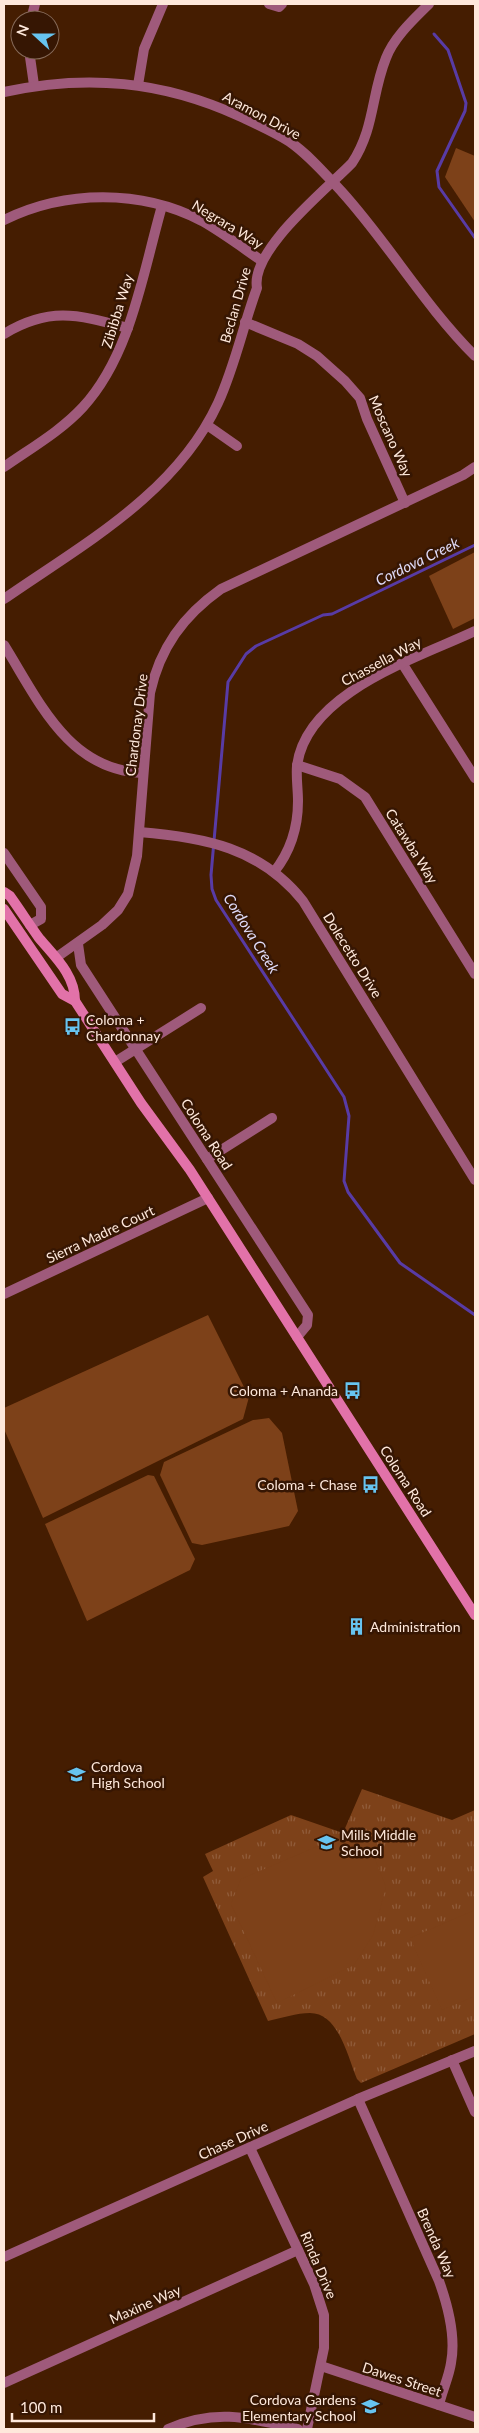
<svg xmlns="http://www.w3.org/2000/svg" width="479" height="2433" font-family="Lato,sans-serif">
	<defs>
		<pattern id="grass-tufts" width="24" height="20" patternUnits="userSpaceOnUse" patternTransform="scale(1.25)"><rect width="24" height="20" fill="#7d4119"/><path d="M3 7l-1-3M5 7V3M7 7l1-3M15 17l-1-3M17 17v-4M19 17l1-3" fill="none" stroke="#905c3a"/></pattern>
	</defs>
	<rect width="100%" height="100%" fill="#451d01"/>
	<path fill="url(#grass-tufts)" d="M362,1789L452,1820L475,1810V2034L361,2083L357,2079C348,2058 339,2013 310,2013C297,2013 281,2018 268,2021L203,1877L213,1871L205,1854L291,1815L343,1833Z"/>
	<g fill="#7d4119">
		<path d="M456,148L475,156V222L445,177Z"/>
		<path d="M475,552V618L453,629L429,576Z"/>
		<path d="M208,1315L249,1397L243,1419L43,1518L4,1429V1408Z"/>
		<path d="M269,1418L282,1433L298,1511L289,1526L202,1545L192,1543L160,1475L164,1462L253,1420Z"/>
		<path d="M148,1475L154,1476L195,1559L190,1570L87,1621L45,1524Z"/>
		<path d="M362,1827L386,1887L373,1935L354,1965L277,2003L231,1904L241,1879Z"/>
		<path d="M475,1910V1996L442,2010L410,1938Z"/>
	</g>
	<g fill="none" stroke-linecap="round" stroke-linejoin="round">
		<g stroke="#583ba5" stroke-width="3">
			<path d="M434,34L448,50L466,103L465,111L437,171L439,187L475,238"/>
			<path d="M475,545L332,614L323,615L256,646L246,654L228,682L211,875L212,889L216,900L344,1097L349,1116L344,1181L348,1192L400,1263L475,1315"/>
		</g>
		<g stroke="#9f5a7b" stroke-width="10">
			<path d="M269,4L279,7L282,4"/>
			<path d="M31,20L35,4"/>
			<path d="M29,50L34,85"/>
			<path d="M138,85L144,49L163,4"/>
			<path d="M4,220C65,190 141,189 202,221C223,233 243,248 262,261"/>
			<path d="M245,322L298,344L317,356L345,381L360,398L367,419L405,503"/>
			<path d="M4,334C50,306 79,315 128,328"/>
			<path d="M207,425L237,446"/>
			<path d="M4,467C31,448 61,431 83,407C131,355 143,272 162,206"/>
			<path d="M4,599C83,544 176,494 218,403C235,366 243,326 257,288C250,250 327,189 352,163C375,128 371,95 386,58C394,37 414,19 429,4"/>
			<path d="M4,645C39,701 68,770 143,773"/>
			<path d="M402,663L475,778"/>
			<path d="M297,765L340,779L365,797L475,974"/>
			<path d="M4,853L41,907V919L30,925"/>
			<path d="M78,944L81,965L308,1315L307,1325L297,1337"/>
			<path d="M115,1062L201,1008"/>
			<path d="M207,1159L272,1118"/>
			<path d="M4,1294L208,1198"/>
			<path d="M452,2060L475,2112"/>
			<path d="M358,2099L439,2281C448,2306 456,2337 451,2363C449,2377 442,2391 439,2405"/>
			<path d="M250,2148L314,2284L324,2315V2348L307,2429"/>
			<path d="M4,2383L298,2250"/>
			<path d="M168,2429C216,2408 250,2418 298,2429"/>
		</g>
		<g stroke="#9f5a7b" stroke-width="10">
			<path d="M4,92C87,74 162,81 239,116C256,124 274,132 290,142C309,155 326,175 342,192C389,244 424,305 475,356"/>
			<path d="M139,832C204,837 261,848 303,901L475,1180"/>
			<path d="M274,872C290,852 298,827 298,801C298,789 296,778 297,766C306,692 418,658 475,631"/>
			<path d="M57,957L102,925L118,910L128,894L137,856L150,693C160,648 183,616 221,589L463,475L475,467"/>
			<path d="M4,2257L358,2099L475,2051"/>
			<path d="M321,2366L475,2417"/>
		</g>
		<g stroke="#e272a9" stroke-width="10">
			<path d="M4,892L10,896C20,910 29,924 39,938C55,957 75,975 75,1001"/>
			<path d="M4,909L62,994L75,1001L141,1103L190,1170L475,1615"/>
		</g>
	</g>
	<defs>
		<symbol id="bus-bare" viewBox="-9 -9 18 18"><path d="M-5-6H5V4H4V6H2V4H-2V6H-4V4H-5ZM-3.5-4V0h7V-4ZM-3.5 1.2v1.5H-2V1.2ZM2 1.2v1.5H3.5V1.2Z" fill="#67c4f0" stroke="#361603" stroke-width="2.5" paint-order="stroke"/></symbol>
		<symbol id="building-bare" viewBox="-9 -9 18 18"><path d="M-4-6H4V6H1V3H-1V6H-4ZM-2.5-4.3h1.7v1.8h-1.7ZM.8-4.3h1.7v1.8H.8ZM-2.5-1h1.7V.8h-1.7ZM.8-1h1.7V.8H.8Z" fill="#67c4f0" stroke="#361603" stroke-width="2.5" paint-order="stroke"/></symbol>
		<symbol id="school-bare" viewBox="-9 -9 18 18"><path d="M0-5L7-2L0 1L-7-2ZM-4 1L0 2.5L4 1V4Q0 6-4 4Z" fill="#67c4f0" stroke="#361603" stroke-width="2.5" paint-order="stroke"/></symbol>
	</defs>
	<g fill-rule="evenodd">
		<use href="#bus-bare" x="60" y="1014" width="25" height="25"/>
		<use href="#bus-bare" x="340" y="1378" width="25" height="25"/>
		<use href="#bus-bare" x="358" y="1472" width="25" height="25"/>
		<use href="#building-bare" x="344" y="1614" width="25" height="25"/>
		<use href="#school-bare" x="64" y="1762" width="25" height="25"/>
		<use href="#school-bare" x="314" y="1830" width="25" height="25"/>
		<use href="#school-bare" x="358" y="2394" width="25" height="25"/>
	</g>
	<g text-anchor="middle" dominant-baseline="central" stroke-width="5" stroke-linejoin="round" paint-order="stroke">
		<g font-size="14" fill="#fee8db" stroke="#361603">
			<text transform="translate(262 115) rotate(28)">Aramon Drive</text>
			<text transform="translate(228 224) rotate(31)">Negrara Way</text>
			<text transform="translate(235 305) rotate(-74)">Beclan Drive</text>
			<text transform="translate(117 311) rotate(-73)">Zibibba Way</text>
			<text transform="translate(391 436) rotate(66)">Moscano Way</text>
			<text transform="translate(381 661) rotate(-28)">Chassella Way</text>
			<text transform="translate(136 725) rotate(-83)">Chardonay Drive</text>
			<text transform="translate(412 846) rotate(58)">Catawba Way</text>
			<text transform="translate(353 955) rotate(58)">Dolecetto Drive</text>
			<text transform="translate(207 1134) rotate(57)">Coloma Road</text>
			<text transform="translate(100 1234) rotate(-25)">Sierra Madre Court</text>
			<text transform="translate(406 1481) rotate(57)">Coloma Road</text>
			<text transform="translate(233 2140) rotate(-24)">Chase Drive</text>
			<text transform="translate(437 2243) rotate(66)">Brenda Way</text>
			<text transform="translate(319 2265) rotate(67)">Rinda Drive</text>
			<text transform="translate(145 2304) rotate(-24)">Maxine Way</text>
			<text transform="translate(402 2379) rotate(18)">Dawes Street</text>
		</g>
		<g font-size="14" fill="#fee8db" stroke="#361603" text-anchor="start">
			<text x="86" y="1019">Coloma +<tspan x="86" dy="16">Chardonnay</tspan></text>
			<text x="338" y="1390" text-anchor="end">Coloma + Ananda</text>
			<text x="357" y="1484" text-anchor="end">Coloma + Chase</text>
			<text x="370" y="1626">Administration</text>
			<text x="91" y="1766">Cordova<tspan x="91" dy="16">High School</tspan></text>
			<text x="341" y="1834">Mills Middle<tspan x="341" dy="16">School</tspan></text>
			<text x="356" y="2399" text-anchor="end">Cordova Gardens<tspan x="356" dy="16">Elementary School</tspan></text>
		</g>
		<g font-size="15" font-style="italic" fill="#e0dcf9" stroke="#361603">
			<text transform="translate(417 561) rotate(-26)">Cordova Creek</text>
			<text transform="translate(252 933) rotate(58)">Cordova Creek</text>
		</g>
	</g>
	<rect width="479" height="2433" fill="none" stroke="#fee8db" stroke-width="10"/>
	<g transform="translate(35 35) rotate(291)"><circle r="24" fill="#361603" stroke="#866a59"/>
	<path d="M0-4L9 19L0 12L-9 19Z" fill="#67c4f0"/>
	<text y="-8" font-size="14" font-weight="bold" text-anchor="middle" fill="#fee8db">N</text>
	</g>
	<path d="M12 2413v8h142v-8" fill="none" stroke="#fee8db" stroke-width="2.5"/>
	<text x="20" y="2413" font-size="15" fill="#fee8db" stroke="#361603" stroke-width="4" paint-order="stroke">100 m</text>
</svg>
